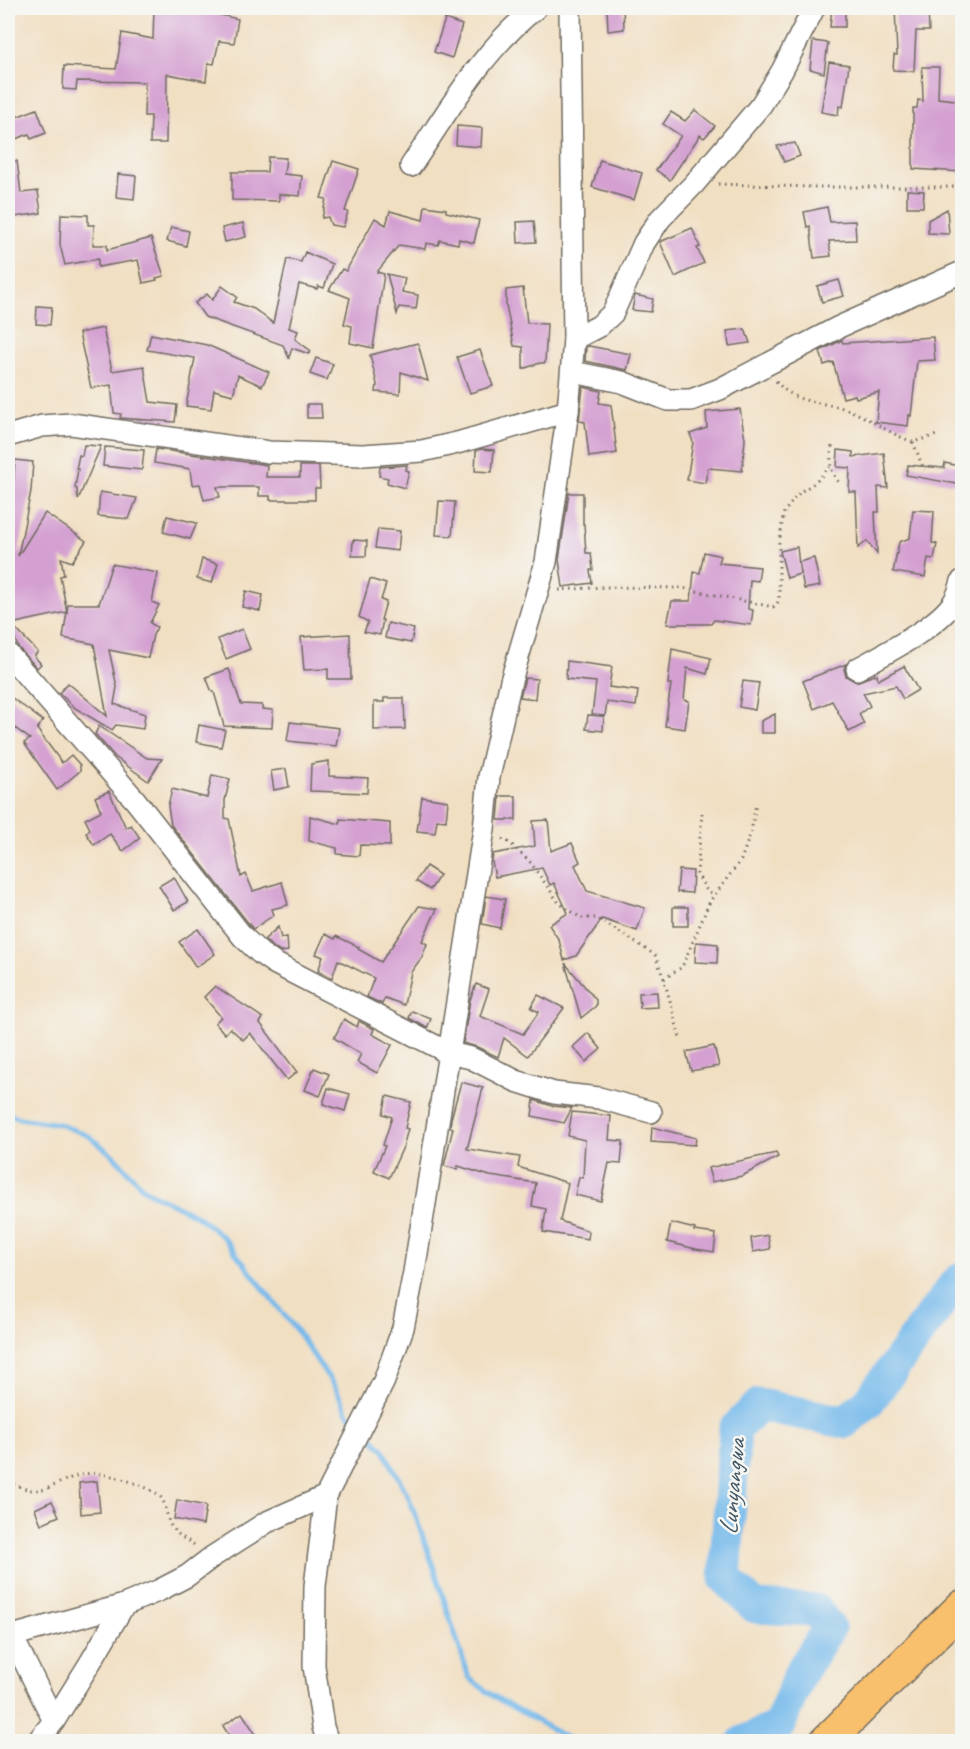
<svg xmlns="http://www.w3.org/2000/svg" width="970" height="1749" font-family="Caveat,sans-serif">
	<rect width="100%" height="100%" fill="#f6f6f2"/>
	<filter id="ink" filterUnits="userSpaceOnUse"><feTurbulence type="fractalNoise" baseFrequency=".0167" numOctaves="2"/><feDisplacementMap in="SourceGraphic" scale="12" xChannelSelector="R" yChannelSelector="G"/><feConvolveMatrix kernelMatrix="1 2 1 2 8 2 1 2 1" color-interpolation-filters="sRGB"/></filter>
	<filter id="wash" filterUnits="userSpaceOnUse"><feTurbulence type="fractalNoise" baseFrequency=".008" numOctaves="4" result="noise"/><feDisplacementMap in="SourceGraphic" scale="24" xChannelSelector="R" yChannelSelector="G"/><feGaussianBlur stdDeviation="1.35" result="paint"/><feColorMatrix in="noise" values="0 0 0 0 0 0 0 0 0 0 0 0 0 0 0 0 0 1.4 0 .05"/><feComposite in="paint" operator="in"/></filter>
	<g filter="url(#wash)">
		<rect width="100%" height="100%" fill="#f1dfc2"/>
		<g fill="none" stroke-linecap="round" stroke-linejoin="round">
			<g stroke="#75b9eb" stroke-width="5">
				<path d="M8,1113L19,1118L59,1124L89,1136L115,1157L145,1190L197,1216L223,1237L296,1330L335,1387L348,1414L358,1423"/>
				<path d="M365,1430L383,1449L409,1498L435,1571L469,1678L493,1696L574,1742"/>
			</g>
			<path stroke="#75b9eb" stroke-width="33" d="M743,1742L779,1726L800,1673L829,1628L816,1610L755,1607L725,1578L735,1429L759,1405L845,1422L869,1401L954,1285L962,1278"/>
		</g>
		<g id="blocks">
			<g fill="#d4a0d1">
				<path d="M154,8H203L202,11L238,19L234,43L219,41L214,64L208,63L206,81L167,74L166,143H150L151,116H144L145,82L77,81L76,90L63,89L64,66L116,69L122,33L153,39Z"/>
				<path d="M623,8L624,29L608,31L607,9Z"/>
				<path d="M832,8H845V27H830Z"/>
				<path d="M895,8H928L929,31H916L914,71L893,70L894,55H897Z"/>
				<path d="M445,19L462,25L452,58L434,52Z"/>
				<path d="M813,41L828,43L824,73L810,69Z"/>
				<path d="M829,62L849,65L843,107L839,106L838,115L821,112Z"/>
				<path d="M922,67H939L938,98L963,101V172L913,169V108H917L918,100L923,101Z"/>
				<path d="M37,109L46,133L31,139L29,134L13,140L8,126V120Z"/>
				<path d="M695,110L715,126L704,138L700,135L670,180L656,170L681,136L663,124L671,112L685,121Z"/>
				<path d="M457,126L482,128L481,147L456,145Z"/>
				<path d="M795,143L800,156L784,162L777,146Z"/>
				<path d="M268,157L286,158L284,174L302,176L300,196L279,194V201L232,200V172H267Z"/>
				<path d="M600,160L642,173L634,200L592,187Z"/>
				<path d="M17,161L21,193L38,191L41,213L8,218V162Z"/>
				<path d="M333,161L359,169L345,211L348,212L343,227L331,225L328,217L322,218L326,199L321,198Z"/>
				<path d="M118,174L136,176L134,199L116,197Z"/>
				<path d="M907,190L924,191L923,207H907Z"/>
				<path d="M425,206L446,209V212L479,220L474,243L459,239L458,244L440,240L438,245L426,243L425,249L399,245L377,272L384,274L373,348L350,343L352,326L344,324L350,298L329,290L342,269L346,271L375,218L386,225L390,211L423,220Z"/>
				<path d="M827,207L830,222L855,221L856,240L829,241L831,256L814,258L810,226L807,227L804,212Z"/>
				<path d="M947,209L949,234L928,233V220Z"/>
				<path d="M61,214L88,215V225H94L93,245H107V250L151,238L164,276L156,278L157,280L143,283L138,260L98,267V259L65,265L60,245Z"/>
				<path d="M534,221L536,242L518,243L517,222Z"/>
				<path d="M243,223L246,237L225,242L222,228Z"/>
				<path d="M171,227L189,231L186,246L167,241Z"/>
				<path d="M692,228L700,247L697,248L704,263L675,277L660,242Z"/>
				<path d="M305,252L332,264L324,288L318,286L317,289L299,284L289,328L298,331L295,339L311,351L309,354L292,348L289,358L283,345L205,317L195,303L207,294L212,300L222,286L237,297L234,302L254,309L273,323L287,259L301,262Z"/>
				<path d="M387,274L405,278L402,292L418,295L416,309L399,307L397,314Z"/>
				<path d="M839,280L844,296L822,302L817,286Z"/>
				<path d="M523,288L527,323L547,324L545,363H540L523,369V347L514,346L506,305V290Z"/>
				<path d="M635,295L653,299L651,312L632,310Z"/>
				<path d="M37,306L52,307L50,325L36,324Z"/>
				<path d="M103,328L112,371L144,366L150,402L177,405L175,422L120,418L121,414L114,413L111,385L91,388L79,333Z"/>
				<path d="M745,329L750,343L729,346L727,331Z"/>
				<path d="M151,334L207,345L269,372L262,386L238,375L233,395L214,390L211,409L186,406L195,358L147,350Z"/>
				<path d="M933,337L935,360L917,361L911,416L909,415L908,426L876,422L879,392L856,398L855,395L843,398L833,362L824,365L820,351L842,340L843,343Z"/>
				<path d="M418,343L428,381L401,372L400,394L376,392L377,384L370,355Z"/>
				<path d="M589,346L631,354L627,370L585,361L586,347Z"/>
				<path d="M480,350L493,386L470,393L457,357Z"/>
				<path d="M316,358L333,364L327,380L310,374Z"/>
				<path d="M583,387L601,391L599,403L611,405L617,453L589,457L585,422L579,421Z"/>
				<path d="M307,404H321L322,418H307Z"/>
				<path d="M740,409L745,439L742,471L708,468L705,483L687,480L693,442L690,434L707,428L706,412Z"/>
				<path d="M84,445L101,446L78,500L77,489L75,488L78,469H76L79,455L82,456Z"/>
				<path d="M105,447L144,450L142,470L103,466Z"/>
				<path d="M156,449L267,465L266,477H300V466H319L320,488H315V500H270V496H259V487H217L220,497L204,500L200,484L192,485L190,469L154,463Z"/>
				<path d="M481,449L494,450L492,472L475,471L476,451Z"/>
				<path d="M838,450L853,452V457L884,453L888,488L878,487L879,512H875L877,554L867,541L858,548L856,492H849L850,468L837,467Z"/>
				<path d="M15,460L33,462L31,491L18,556L45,513L86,541L72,562L61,558L64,575L60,576L67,612L11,624L38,652L34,656L41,664L37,668L18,647L10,625H8V486L13,487Z"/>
				<path d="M945,463L959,466L956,484L906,475L908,465L944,468Z"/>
				<path d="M407,465L406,470L409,471L405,488L387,483L388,478L379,476L380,467Z"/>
				<path d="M100,492L137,498L129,519L98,516Z"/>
				<path d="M569,493H583V524H584L586,553H591L593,570H590L592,583L563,587L559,560Z"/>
				<path d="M439,501L455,502L452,536L436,535Z"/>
				<path d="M913,510L934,511L932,543L937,544L934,559L928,558L925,577L893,572L899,542L910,538Z"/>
				<path d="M167,516L197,523L190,539L163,532Z"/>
				<path d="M378,529L400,531L398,551L375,548Z"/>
				<path d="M353,540L367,541L366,556H352Z"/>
				<path d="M797,547L800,574L787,578L780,551Z"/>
				<path d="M704,552L721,556L719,563L760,567L758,581L750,580L748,609L753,610L751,625L714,620L711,624H667L672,601H691L694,572L700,573Z"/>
				<path d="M814,558L820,586L804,589L799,562Z"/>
				<path d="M202,559L218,564L212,583L197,579Z"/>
				<path d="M112,564L158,573L152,602L159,605L150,623L157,627L153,635L148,658L109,650L117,687L114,704L145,714L143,729L116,725L112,730L75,708L59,693L68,683L107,716L94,644L63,638L68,604H99Z"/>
				<path d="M370,579L386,584L381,600L386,602L381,620H383L380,635L364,632L368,622L359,617Z"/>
				<path d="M246,591L263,595L260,611L242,607Z"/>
				<path d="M388,623L414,629L411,643L385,638Z"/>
				<path d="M242,629L250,649L226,659L218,639Z"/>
				<path d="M350,634L351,679H328V669L304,670L301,637Z"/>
				<path d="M672,649L711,658L707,674L687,668L684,700L689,701L685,729L665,726L671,684H668Z"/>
				<path d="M567,661L612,667L609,687L638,691L636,706L607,702L605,716L592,715L596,682L566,679Z"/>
				<path d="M846,664L844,669L846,676L856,682L877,674L878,680L904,666L918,690L903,699L896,686L863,693L870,706L859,714L864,724L849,732L832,701L814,709L803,681Z"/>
				<path d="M229,669L241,704L262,705V709L273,710L272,728L224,726L214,692H212L206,677Z"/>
				<path d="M525,678L537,679L535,699L520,697Z"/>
				<path d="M743,681L759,683L755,710L739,707Z"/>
				<path d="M8,695L43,721L37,729L62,763L71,755L80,765V771L57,790L24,743L30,739L8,723Z"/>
				<path d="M384,698H404L405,729L374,730V702H384Z"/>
				<path d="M775,714V733H761V721Z"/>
				<path d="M588,715L604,716L603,731L586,729Z"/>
				<path d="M290,722L339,728L336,746L287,741Z"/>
				<path d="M199,725L225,730L221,747L196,742Z"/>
				<path d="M99,726L147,758L162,759L148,781L115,757L95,734Z"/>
				<path d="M329,761V776L368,778L367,793L310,791L311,764Z"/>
				<path d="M286,769L289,787L274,790L271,771Z"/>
				<path d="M212,775L230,779L225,800V818L229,819L241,877L246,874L253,891L282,882L288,905L272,909L274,915L253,929L171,825L168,806L172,789L207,798Z"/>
				<path d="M109,791L126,828L131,825L140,838L123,851L110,834L94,845L86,833L90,829L85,819L101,811L95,797Z"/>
				<path d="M500,796H516V820H498Z"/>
				<path d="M422,797L448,801L446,821L437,820L435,833L417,831Z"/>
				<path d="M310,816L340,824V819L390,823V846L360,845L359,856L337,854V848L309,841Z"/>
				<path d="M548,820L551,851L572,843L580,862L575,865L587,891L645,908L637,931L602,919L576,956L564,960L559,940L549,925L568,913L554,883L550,885L542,868L495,877L492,862L493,854L535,846L533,821Z"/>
				<path d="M426,866L440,875L430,890L416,881Z"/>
				<path d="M679,870L693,871L692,893L677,892Z"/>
				<path d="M174,877L188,902L174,910L159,886Z"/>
				<path d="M486,896L505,899L500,928L482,924Z"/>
				<path d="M419,906L437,909L422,941L427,944L422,957L411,972L404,1005L385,998L382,1004L367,997L374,978L338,960L332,978L318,971L323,957L316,954L325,934L335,939L336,936L359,947L358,949L381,962Z"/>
				<rect x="673" y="907" width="15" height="19"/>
				<path d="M278,927L281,938L287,937L288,951L280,952L264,940Z"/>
				<path d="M198,929L215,954L196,967L179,942Z"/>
				<path d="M696,942L718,944L717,963L695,962Z"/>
				<path d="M565,963L596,1000V1006L581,1018Z"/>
				<path d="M476,984L489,989L480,1016L523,1034L539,1012L531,1008L538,995L564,1008L528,1056L504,1038L498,1057L477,1047L463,1043L470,1000Z"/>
				<path d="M215,986L263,1018L260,1023L297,1072L287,1080L250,1033L243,1040L230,1028L225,1034L215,1023L221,1017L204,997Z"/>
				<path d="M657,992L658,1007L640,1008L639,993Z"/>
				<path d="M412,1011L431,1019L427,1028L409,1018Z"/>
				<path d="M344,1019L357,1027L359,1021L374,1029L372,1034L392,1045L377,1073L357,1062L361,1054L334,1038Z"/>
				<path d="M588,1033L601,1049L586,1062L573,1047Z"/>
				<path d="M714,1046L719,1066L691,1071L686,1052Z"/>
				<path d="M314,1068L329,1074L320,1096L305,1090Z"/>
				<path d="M461,1082L483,1088L467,1149L520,1157L518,1167L568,1183L560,1221L589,1231L588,1239L543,1232L546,1209L532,1206L536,1183L490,1176L458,1166L457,1169L444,1166L453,1128L450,1127L451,1119Z"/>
				<path d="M328,1088L350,1094L345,1111L323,1104Z"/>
				<path d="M387,1096L411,1102L405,1128L408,1129L403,1147L389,1178L374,1171L385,1146L383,1145L392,1117L383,1114Z"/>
				<path d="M534,1100L552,1106L572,1108L564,1123L532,1116Z"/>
				<path d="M572,1112L611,1116L609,1140L623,1141L621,1164L609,1163L601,1201L575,1195L579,1177L583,1178L585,1140L568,1136Z"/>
				<path d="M652,1127L696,1138L695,1145L651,1142Z"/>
				<path d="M776,1153L778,1157L742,1176L712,1182L708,1168Z"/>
				<path d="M671,1223L695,1229L694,1231L716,1234L714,1252L696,1249L667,1242Z"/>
				<path d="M768,1235L770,1249L753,1252L751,1238Z"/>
				<path d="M97,1481L100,1512L81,1514L79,1483Z"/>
				<path d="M177,1500L206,1506L203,1525L174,1519Z"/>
				<path d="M52,1501L59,1516L41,1524L35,1509Z"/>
				<path d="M242,1713L255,1733L242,1742H233L223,1726Z"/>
			</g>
		</g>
	</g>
	<g filter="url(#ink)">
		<use href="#blocks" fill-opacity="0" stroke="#706a60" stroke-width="1.5"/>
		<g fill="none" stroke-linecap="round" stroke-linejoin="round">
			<defs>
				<g id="minor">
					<path d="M411,166C449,110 483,49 536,8"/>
					<path d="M574,339L599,326L613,313L644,243L660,219L694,184L761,105L782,71L814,8"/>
					<path d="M573,372L622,382L668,400H691L720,389L839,327L962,272"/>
					<path d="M8,436L42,426L71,424L269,452L363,455L422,451L457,443L568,411"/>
					<path d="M8,654L136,801L243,937L260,953L274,963L449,1053L471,1058L516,1081L554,1093L599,1098L651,1112"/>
					<path d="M857,669C884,654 937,627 953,603C958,596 960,588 962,581"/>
					<path d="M12,1636L54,1721"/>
					<path d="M8,1637L124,1605L160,1590L187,1576L212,1557L267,1522L326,1496"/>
					<path d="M37,1742L54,1721L90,1663L124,1605"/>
					<path d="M328,1742L323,1727L314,1666L315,1586L326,1496L384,1381L403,1328L414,1272L449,1053L484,829L489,777L511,681L546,562L568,411L574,339L570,8"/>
				</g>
				<path id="trunk" d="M826,1742L962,1607"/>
			</defs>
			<use href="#minor" stroke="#706a60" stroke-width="24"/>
			<use href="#trunk" stroke="#706a60" stroke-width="36"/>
			<g stroke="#706a60" stroke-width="3" stroke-dasharray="1.5 4.5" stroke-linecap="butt">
				<path d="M718,184L811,187H962"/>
				<path d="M776,381C796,406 821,400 849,410C871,419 890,434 913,442L937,435"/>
				<path d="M913,442L924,470"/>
				<path d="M832,446C830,462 829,473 841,484"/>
				<path d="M559,590L603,587L682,588L773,607L777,604L779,599V543L784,512L800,492L816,482L830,467"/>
				<path d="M702,813L697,874L706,889L713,896"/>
				<path d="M502,839L510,843L530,862L559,903L581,918H597L655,955L664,979L681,1041"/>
				<path d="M664,979L682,967L710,901L741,860L751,832L756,803"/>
				<path d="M8,1481C47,1503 51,1480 85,1474C102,1470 141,1484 156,1493C169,1501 164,1518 173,1529C179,1536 188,1541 196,1546"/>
				<path d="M951,1742L962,1731"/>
			</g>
			<use href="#minor" stroke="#fff" stroke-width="21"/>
			<use href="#trunk" stroke="#f8bf6c" stroke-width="33"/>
		</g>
	</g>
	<g text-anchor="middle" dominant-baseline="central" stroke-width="5" stroke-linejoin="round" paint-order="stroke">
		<g font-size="26" font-style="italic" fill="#415665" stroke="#f6f6f2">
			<text transform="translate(732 1487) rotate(-85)">Lunyangwa</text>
		</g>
	</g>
	<rect width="970" height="1749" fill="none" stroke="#f6f6f2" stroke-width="30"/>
</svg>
